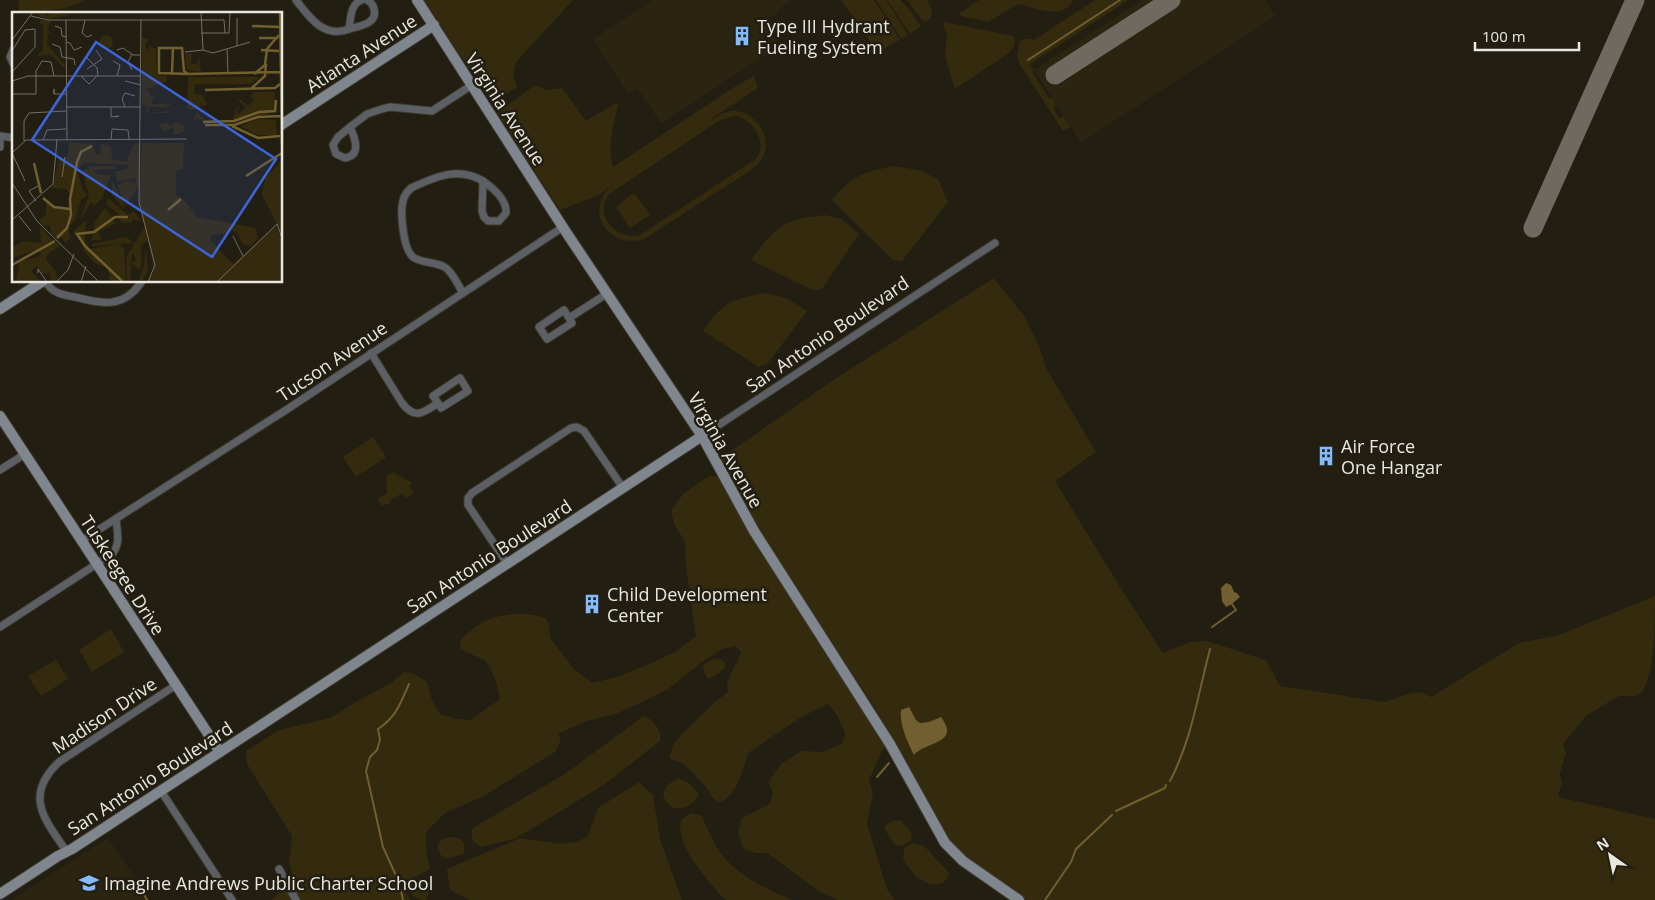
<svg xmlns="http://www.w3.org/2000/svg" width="1655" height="900" font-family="'Open Sans',sans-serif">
	<rect width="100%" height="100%" fill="#221e12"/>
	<g fill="#2a2411">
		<path d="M652,0H792L778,10L779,12L764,22L780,46L661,123L637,88L628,93L620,82L621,81L618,79L593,39Z"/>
		<path d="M1142,0H1265L1275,16L1081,143L1034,70Z"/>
		<path d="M108,838L150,900H12L66,865Z"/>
	</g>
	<g fill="#342a0e" fill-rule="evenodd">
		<path d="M18,0H85C66,12 40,11 19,11Z"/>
		<path d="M424,0H573L516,62L513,76L517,87L492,104Z"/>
		<path d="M841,0H874L900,40L893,43L883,50L875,49Z"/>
		<path d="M876,0H886L908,35L902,40Z"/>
		<path d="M887,0H900L908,8L921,26L910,34Z"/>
		<path d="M907,0H927L932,10L931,17L926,22L921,19Z"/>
		<path d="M979,0H1073V1C1063,21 1034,7 1018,4L988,22L961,16L960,13Z"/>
		<path d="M1095,0H1128L1030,64L1034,70L1032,72L1049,98L1051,97L1056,105L1053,107L1059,118L1063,116L1070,127L1063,131L1019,63L1017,55L1020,41L1027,38L1034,40Z"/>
		<path d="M944,22L1013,36L1015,39L1014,46L1009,53L955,89L945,56L947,34L943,24Z"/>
		<path d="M754,76L758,88L708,121C716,118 724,111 733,111C753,110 770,133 765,152C763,160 757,165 751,170L649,236C618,255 581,217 609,188L661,152L597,196L560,210L497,113L535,85L547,90L562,88L586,121L616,103L618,104C614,125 607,145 613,167L736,86ZM736,116C754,121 768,142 756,159L640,235C617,242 590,212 611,193L720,120Z"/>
		<path d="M893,166L919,170L938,179L948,202L902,261L893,260L832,200C853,175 861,173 893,166Z"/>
		<path d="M632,194L636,195L650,215L630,228L616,207Z"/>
		<path d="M825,215L841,219L859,234L822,289L812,290L751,260C775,227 783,219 825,215Z"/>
		<path d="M994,278L1024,316L1039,346L1046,368L1096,452L1055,481L1120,587L1163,653L1190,642L1207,641L1266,660L1280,686L1384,702L1412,693L1422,692L1431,697L1519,643L1559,635L1655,596C1655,621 1655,673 1642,692C1635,700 1625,694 1617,697L1586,716L1563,744L1566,753L1560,774L1562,783L1558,796L1562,798L1655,819V900H1025L967,858L949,843L932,814L880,716L756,525L741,500L721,458L838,377Z"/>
		<path d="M766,293L786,298L807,311L768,363L759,367L703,331C720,304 735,297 766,293Z"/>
		<path d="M373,437L386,457L356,477L343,457Z"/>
		<path d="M393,472L412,483L409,486L414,493L407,498L401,494L391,500L390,503L382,506L378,500L379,498L387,494L386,477Z"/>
		<path d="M709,476H717L887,745L882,751L869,780L873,793L867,824L887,889L895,900H837L819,891L767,853H755L743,848L738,832L742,818L770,804L773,793L768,782L782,763L802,751L822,752L842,744L845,733L837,715L828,704L803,716L748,753C743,771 737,795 719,803L713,798L706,787L684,764L669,758L673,745L680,736L715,702L728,692L727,682L741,653L736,646L722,649L702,662L668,689L642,702L616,714L586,721L558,734L561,741L555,752L482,797L445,813L426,832V851L430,869L407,881L406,893L410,900H272L293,877L289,862L292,836L247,764L246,751L279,730L330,718L356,702L391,683L404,672L412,673L427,682L432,700L440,714L457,719L470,720L500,699L495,678L486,661L460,649L461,639C486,614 512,609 546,618L549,625L550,638L574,669L592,683L617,677L649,664L677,651L696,636L686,567L685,542L674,524L671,511L683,494Z"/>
		<path d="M111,629L124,652L92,672L79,650Z"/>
		<path d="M714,658C721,659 725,660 726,667L718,674L708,679L704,673L703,665Z"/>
		<path d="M56,660L68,679L41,696L28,676Z"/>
		<path d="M644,716C654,720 662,730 660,741L605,784L530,830L514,839L481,847L473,841L471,831L476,826L563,775Z"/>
		<path d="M678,778L689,783L699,794C690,811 670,815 663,795L666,786Z"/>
		<path d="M639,782L653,795L660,839L682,900H469L450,890L447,869L520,838L561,844L575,842L587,837L598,808Z"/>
		<path d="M691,813L702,816C706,825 710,835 715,844C730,872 763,888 792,900H726L722,897C706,877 675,846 681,820Z"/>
		<path d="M901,820L912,834L911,841L901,846L895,845L887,833L884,826L892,821Z"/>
		<path d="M452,837C463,838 467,843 463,854L447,859L442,857L437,848C439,839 443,838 452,837Z"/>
		<path d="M913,843L924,846L950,874L943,883L931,885L916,877L903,860L904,848Z"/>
		<path d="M412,883C420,883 425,885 429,892L426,900C417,900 413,898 410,890Z"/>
	</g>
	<g fill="#715f2f">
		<path d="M1226,583L1231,585L1234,592L1237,593L1240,597L1232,604L1226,607L1222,601L1221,588Z"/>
		<path d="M909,707L916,720L920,723L929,722L941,717C961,744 926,741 914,755C908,743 899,724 901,710Z"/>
	</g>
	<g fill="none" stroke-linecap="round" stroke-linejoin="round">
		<g stroke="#715f2f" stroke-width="2">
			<path d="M1028,60L1120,0"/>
			<path d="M1212,627L1236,610L1232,604"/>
			<path d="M877,777L889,763"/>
			<path d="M1170,781C1192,739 1198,694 1210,649"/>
			<path d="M1116,811L1165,788L1166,785"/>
			<path d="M139,886L147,900"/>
			<path d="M403,900L399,882L383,847L366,771L370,757L377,750L380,740L378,729C397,716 400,704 409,684"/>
			<path d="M1045,900L1071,862L1076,849L1112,815"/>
		</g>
		<g stroke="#6e6a60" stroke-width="19">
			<path d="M1055,75L1171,0"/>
			<path d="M1533,228L1635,0"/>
		</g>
		<defs>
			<g id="street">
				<path d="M296,0C309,17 324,39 349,29"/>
				<path d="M362,0C350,4 351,18 349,29C359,26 378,24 374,9C373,4 371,2 367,0"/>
				<path d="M14,48L10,57L14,65"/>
				<path d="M350,127L367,114L382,109L390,107L432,111L472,85"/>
				<path d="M350,127C355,138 362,155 345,158L336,154L333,145L338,137Z"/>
				<path d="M0,136L14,138"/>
				<path d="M0,136V147"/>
				<path d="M483,181C493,188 507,200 506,213L499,221H488L484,217L482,211Z"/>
				<path d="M45,281C52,293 62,295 75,297C102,304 124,309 142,281"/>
				<path d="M463,293C458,285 453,273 446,268C436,261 422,264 413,257C403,249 400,212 403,201C404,195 407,192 411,188C435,177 458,166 483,181"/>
				<path d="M569,318L564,310L539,327L547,339L572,323L569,318L608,293"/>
				<path d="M371,353L402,403C415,420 423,413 438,403L433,396L460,378L468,391L441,408L438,403"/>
				<path d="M702,436L995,243"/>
				<path d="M0,470L25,454"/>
				<path d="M81,541L286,410L563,227"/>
				<path d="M507,563L468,505V498L472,493L571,428L577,427L584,431L623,488"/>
				<path d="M0,627L112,554C121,544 117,531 116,519"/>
				<path d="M161,791L232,900"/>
				<path d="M67,852C45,820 23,796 59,762L176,685"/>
				<path d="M279,869L296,900"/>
			</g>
			<g id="secondary">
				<path d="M417,0L566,232L702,436L754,531L890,744L945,843L963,861L1019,900"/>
				<path d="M281,125L434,25"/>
				<path d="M0,309L43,281"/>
				<path d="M0,416L220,752"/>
				<path d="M0,894L58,856L72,849L702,436"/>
			</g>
		</defs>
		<use href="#street" stroke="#3e3a2f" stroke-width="9"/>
		<use href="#secondary" stroke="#3e3a2f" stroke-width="12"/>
		<use href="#street" stroke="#5c6065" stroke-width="7"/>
		<use href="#secondary" stroke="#7f868e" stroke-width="10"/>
	</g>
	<defs>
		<symbol id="building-bare" viewBox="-9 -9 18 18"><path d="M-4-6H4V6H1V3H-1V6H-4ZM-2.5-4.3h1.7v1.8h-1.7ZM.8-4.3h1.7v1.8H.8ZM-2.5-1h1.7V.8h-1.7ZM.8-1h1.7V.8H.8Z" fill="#85bbfb" stroke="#221e12" stroke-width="2.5" paint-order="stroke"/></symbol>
		<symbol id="school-bare" viewBox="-9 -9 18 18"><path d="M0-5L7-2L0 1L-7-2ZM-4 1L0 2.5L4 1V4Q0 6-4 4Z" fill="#85bbfb" stroke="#221e12" stroke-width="2.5" paint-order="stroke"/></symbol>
	</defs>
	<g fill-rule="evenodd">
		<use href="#building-bare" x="728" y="22" width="28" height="28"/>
		<use href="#building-bare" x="1312" y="442" width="28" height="28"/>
		<use href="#building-bare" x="578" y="590" width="28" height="28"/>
		<use href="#school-bare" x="75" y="869" width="28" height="28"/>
	</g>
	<g text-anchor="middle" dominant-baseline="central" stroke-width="5" stroke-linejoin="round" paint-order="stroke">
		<g font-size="18" fill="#eae7df" stroke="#221e12" text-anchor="start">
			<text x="757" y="26">Type III Hydrant<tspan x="757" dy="21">Fueling System</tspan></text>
			<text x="1341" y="446">Air Force<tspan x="1341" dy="21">One Hangar</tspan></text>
			<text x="607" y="594">Child Development<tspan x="607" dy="21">Center</tspan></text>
			<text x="104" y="883">Imagine Andrews Public Charter School</text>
		</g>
		<g font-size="18" fill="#eae7df" stroke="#221e12">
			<text transform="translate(361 53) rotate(-33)">Atlanta Avenue</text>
			<text transform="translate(506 109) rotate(57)">Virginia Avenue</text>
			<text transform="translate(827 334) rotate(-34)">San Antonio Boulevard</text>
			<text transform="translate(332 361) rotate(-34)">Tucson Avenue</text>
			<text transform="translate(726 450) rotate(60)">Virginia Avenue</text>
			<text transform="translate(489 556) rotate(-33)">San Antonio Boulevard</text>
			<text transform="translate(123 575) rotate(57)">Tuskeegee Drive</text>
			<text transform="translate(104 715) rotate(-34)">Madison Drive</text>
			<text transform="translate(150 778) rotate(-33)">San Antonio Boulevard</text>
		</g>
	</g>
	<g transform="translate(12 12)">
		<rect width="270" height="270" fill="#221e12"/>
		<path d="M26,0H33L34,4L40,0L59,3L36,7L27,4ZM29,8L39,9L35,18L40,21H36L35,32L53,53L52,56L39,43L25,44L31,37V13L27,10ZM87 30a7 7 0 1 1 14 0a7 7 0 1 1-14 0ZM130,25L137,28L133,33L136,41L137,34L144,37L145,63L155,64V69L134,77H130ZM180,41L179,52H185L187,46L189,60L175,58L173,42ZM176,65H246L247,66L238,72H183L182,82L190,83L195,93L191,94L189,89V94L179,99L175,96ZM130,78H136L139,85H143L139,92H160L155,94L156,101H135V94L130,93ZM136,95H154L157,99L137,101ZM241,80H263L264,100L223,110H191V120V107L181,108L185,100L193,108H221L224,96L228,95L224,99L227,102L234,95L225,88H229L236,94L242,88L238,84ZM247,107L264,108L265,124L245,123L228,114ZM166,110L172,114L173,119L163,123L161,116L151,119L147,112L156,111L161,116L160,111ZM57,130L80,132L84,142H89V132L95,133L99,136L100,147L111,149H115L121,133L127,132V174L114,194L105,173L115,169L123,171L124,166L105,169L103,160L114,157L118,153L71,151L65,158L71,178L76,183L69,188L63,209L56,214L58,226L53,231L50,225L46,227L39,220L37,213L32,214L27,209L34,202V189L42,195L56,196L58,182L54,177L40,176L47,147H53L56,142ZM130,131H172L171,157L164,158V183L170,186L185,205L244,216L246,227L238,234L230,232L225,220L219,218L213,222H201L197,227L221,252L263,214L270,229V269L136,270L142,258L127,189ZM270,148V223L250,183L253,166ZM77,154H103L104,157L81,158L87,163H99L90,186L82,194L79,190L67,210L77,183L70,159L77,157ZM100,168L112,192V197L100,183ZM96,186L116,203L122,199L129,209L122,208L120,203L121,210L110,211L106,202L94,192ZM93,196L104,211L86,220L90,228H80L83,209ZM74,208L73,230L78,237L106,232L112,236L114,270H98L96,256L83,251L73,240L68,227L61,220ZM28,214L42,230L49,233L37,241L34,247L44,260L45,268L40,270L37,261L28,262L25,253L19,259L30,270H4L7,250L26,245L29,241L22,239L0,246V235L12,229L29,231ZM133,215L136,228L129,233L130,251L127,258L120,251L124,247L120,240L118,270H115L114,245ZM115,225L121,231L79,234L80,232ZM134,234L136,258L130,270H126L132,255Z" fill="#342a0e" fill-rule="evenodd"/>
		<path fill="none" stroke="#715f2f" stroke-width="2.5" d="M268,0L270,133M240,14L268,15M247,26H266M249,38L267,39M160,61L161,35M176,62L147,61V36H170L172,59L176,62L268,60M242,62L253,53L255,37L267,23M240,76L253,64L254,52M193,78L263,76L268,72M191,110L222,109L247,100L263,99L264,88M193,113H222L246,105L269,104M220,114L246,126L268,124M22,151L29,181M234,164L270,141M31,186L42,195L58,197M156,198L169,187M45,226L55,216L59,203L58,187L65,150L69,140L80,134M73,234L65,222L82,220L103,205H116M73,234L110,269M0,253L43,229"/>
		<path fill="none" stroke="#726e64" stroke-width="1" d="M189,0L191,38M19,4L36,8H212L213,21M225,6V34M54,8L55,128M73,8L70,21L75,25L80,23M129,8L127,190L143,253L136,270M43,14L49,16L50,24L54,25M189,21H217L218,0M0,28L21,0M54,30L58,31L62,38L70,35M40,32L48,35L50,45L62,47L63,53M215,37L216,60M105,38L111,36L121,43H129M0,39L13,18L23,17V35L0,60M173,40L191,38L201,41L238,30M101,49L108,53L105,64M75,57L90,47L84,38M120,58L116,50L120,42M69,64L77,72L86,63L85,56L74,45M0,69L16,64H129M113,69L129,73M0,82H24V59L30,49L39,50L42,64M42,82V77V82H54M54,95H129M99,95V105L107,104L103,105M113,95L110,87L113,81L123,84M31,128L35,118L54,117M99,128L100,117L116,118L117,127M12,129V109L17,101L54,99M0,141L14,128L175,127M0,141L13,169M50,165L53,145M0,171L25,209L87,270M24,189L17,179L26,174M7,204L19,219M0,208L41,172L45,128M221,224L231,244M26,261V257L35,270M44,270L56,258L62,242M69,270L74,254M205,270L265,212L270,226"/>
		<path fill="#3c65d9" fill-opacity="0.15" stroke="#3c65d9" stroke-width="2.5" d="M84,30L264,147L200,245L20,128Z"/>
		<rect width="270" height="270" fill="none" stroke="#eae7df" stroke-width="2.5"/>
	</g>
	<g transform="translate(1610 855) rotate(327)" stroke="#221e12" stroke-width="4" paint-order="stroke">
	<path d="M0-4L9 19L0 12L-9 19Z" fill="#eae7df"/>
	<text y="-8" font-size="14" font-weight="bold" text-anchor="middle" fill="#eae7df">N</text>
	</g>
	<path d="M1475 42v8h104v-8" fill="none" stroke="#eae7df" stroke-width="2.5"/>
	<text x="1482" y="42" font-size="15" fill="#eae7df" stroke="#221e12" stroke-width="4" paint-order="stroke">100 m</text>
</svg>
